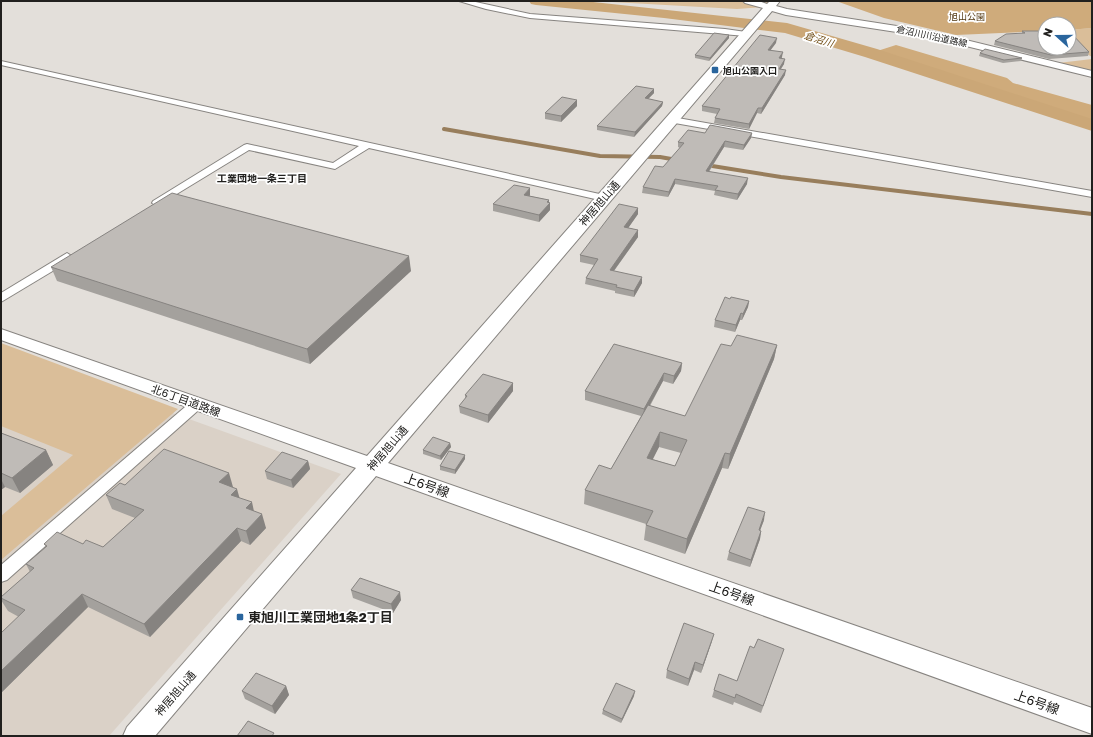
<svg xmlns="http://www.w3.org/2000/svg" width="1093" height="737" font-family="'Golos Text','Noto Sans JP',sans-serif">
	<rect width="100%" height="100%" fill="#e3dfda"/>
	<path fill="#dad1c7" d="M1,351L341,474L109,736H1Z"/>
	<g fill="#dabe99">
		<path d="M594,1H775L765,7L737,9Z"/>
		<path d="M1092,28V57L1082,51L1069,37V30Z"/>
		<path d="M1092,59V72L1058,63Z"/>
		<path d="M1,343L178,409L1,560V516L73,455L1,426Z"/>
	</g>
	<g fill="#cfab7b">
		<path d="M836,1H1092V28L1069,30V24H1045V31L956,35L884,18Z"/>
		<path d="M896,45L1007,78L1013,83L1092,105V125L871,53Z"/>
	</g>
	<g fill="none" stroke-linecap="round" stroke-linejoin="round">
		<g stroke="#987e5c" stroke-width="4">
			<path d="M444,129L600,156L660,157L677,160"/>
			<path d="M706,165L781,177L1092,214"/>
		</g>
		<path fill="#cba777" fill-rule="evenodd" d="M529,1H584L787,23L877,49L1092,119V131L865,57L785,33L664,18L536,5L531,4Z"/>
		<defs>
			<g id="street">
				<path d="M459,1H471L530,14L725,29L746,32L750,34L746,36L530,18L486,9Z"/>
				<path d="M1,61L604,195L609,198L604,201L369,148L335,169L249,150L157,206L152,203L153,201L244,145L247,144L333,163L359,146L1,65Z"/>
				<path d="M672,117L1092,191V197L669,122L667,120Z"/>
				<path d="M67,253L73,257L71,260L1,302V293Z"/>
				<path d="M197,399L202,401L204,404L202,407L7,580L1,582V565L192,401Z"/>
			</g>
			<path id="secondary" d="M743,1H759L767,4L770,1H780L776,6L787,9L929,31L1092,71V77L929,37L786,15L772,11L388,463L1092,708V734L376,476L155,736H123L127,727L356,468L1,340V329L367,456L763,8L745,3Z"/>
		</defs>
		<use href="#street" stroke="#878480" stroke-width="2"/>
		<use href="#secondary" stroke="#878480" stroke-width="2"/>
		<use href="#street" fill="#fff" fill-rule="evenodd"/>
		<use href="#secondary" fill="#fff" fill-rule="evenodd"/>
	</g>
	<g fill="#a4a19d" fill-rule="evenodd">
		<path d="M1022,31L1089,52L1088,56L1049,59L994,45L995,41L1022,33Z"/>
		<path d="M729,35V38L709,61L695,58V55Z"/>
		<path d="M776,43L770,50L782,57V58L784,64L781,69L785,75L761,114L757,113L749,129L714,123L715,118L717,114L702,111V106Z"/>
		<path d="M980,53L1022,58L1021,61L1003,63L979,56Z"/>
		<path d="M654,89V93L648,99L663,102L662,106L634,137L597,130V126Z"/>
		<path d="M577,100V106L561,122L545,119V113Z"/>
		<path d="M705,133H752L751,138L743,150L724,147L709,172L747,184L737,200L714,195L715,191L675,184L668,197L642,193L643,187L663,167L680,148L678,147V142Z"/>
		<path d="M530,195V196L549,200V202L550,203V210L539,222L493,211V204Z"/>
		<path d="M638,208V214L628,228L638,230V237L614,271L642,283L634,297L615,293V291L585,284L586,278L594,265L580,262V255Z"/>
		<path d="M51,267L411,271L310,364L57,281Z"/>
		<path d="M730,299L749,301L748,307L742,320H740L735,332L714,327L715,320Z"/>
		<path d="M777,345L774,359L728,469L722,468L685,554L644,540L646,524L584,504L585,490L611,469L641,416L585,400V391L682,363L681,371L673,384L663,381L650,406L685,416L731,346ZM659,447L681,453L675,466L652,459Z"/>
		<path d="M513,383V391L488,423L460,413L459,406L465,399V395Z"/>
		<path d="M1,433L46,450L53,465L20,493L5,487L1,490Z"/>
		<path d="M450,443L451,447L441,460L423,454V450Z"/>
		<path d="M465,459L455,474L440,470V466Z"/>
		<path d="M308,461L310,469L293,488L267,479L265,471Z"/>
		<path d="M125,485L233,487H232L239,498L254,511L266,528L250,545L241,541L150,637L88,607L1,693V633L19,617L8,611L1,600V597L30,572L26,564L46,547L44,544H83L103,547L135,518L112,509L106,495Z"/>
		<path d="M764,520L760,531H761L760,539L750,567L727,560L729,552Z"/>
		<path d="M351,590L401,600L393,613L353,598Z"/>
		<path d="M712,641L701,673L694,670L688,686L666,678L667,670Z"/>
		<path d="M754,648L784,649L781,656L761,713L734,702L733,705L712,697L714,690L737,681Z"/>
		<path d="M286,686L289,695L275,714L245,699L242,691Z"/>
		<path d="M634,696L621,723L602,714L603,710Z"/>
	</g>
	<g fill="#868380">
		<path d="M729,35V38L709,61L710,58Z"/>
		<path d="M777,38L776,43L767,55L768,50Z"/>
		<path d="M783,52L782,57L778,63L779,58Z"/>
		<path d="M785,59L784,64L778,73L779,69Z"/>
		<path d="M786,70L785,75L761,114L762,108Z"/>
		<path d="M654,89V93L644,103L645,98Z"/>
		<path d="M577,100V106L561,122V116Z"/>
		<path d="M663,102L662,106L634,137L635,132Z"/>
		<path d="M758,108L757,113L749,129V124Z"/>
		<path d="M752,133L751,138L743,150L744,145Z"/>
		<path d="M725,141L724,147L705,177L706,171Z"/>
		<path d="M748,178L747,184L737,200L738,194Z"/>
		<path d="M675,179V184L668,197L669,192Z"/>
		<path d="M530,188V195L524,202V195Z"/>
		<path d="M549,200V204L550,203V210L539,222V215Z"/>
		<path d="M638,208V214L624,234V227Z"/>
		<path d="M638,230V237L610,276V270Z"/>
		<path d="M409,256L411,271L310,364L307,349Z"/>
		<path d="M642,277V283L634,297V291Z"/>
		<path d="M749,301L748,307L742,320L743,314Z"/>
		<path d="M741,313L740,320L735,332L736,325Z"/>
		<path d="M777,345L774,359L728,469L730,454Z"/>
		<path d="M682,363L681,371L673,384L674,376Z"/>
		<path d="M664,373L663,381L643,417L644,409Z"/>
		<path d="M513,383V391L488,423V415Z"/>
		<path d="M660,432L659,447L646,473L647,458Z"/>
		<path d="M450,443L451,447L441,460L440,456Z"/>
		<path d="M46,450L53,465L20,493L12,478Z"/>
		<path d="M725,453L722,468L685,554L687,539Z"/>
		<path d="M465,455V459L455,474V470Z"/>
		<path d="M308,461L310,469L293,488L291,480Z"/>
		<path d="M229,473L233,487L224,496L219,482Z"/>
		<path d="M1,479L5,487L1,490Z"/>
		<path d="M237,489L241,503L231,495Z"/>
		<path d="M252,502L255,516L246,508Z"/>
		<path d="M765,512L764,520L757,538L759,530Z"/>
		<path d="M262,514L266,528L250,545L246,531Z"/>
		<path d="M237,528L241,541L150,637L144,624Z"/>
		<path d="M761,531L760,539L750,567L751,560Z"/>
		<path d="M400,592L401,600L393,613L391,604Z"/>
		<path d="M82,594L88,607L1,693V671Z"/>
		<path d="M714,634L712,641L701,673L703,665Z"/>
		<path d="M695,662L694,670L688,686L689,679Z"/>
		<path d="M286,686L289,695L275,714L272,706Z"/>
		<path d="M635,691L634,696L621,723L622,719Z"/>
	</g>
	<g fill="#bfbbb7" stroke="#868380" fill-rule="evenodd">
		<path d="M1022,31H1045V48H1069V31L1089,52L1051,55L995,41L1006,34L1025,33Z"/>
		<path d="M714,33L729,35L710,58L695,55Z"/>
		<path d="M760,35L777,38L768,50L783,52L779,58L785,59L779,69L786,70L762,108H758L749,124L715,118L720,109L702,106Z"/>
		<path d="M985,49L1022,58L1004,60L980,53Z"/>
		<path d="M636,86L654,89L645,98L663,102L635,132L597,126Z"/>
		<path d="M562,97L577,100L561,116L545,113Z"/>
		<path d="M710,125L752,133L744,145L725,141L706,171L748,178L738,194L715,190L718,186L675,179L669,192L643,187L655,166L663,167L684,143L678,142L688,130L705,133Z"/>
		<path d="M514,185L530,188L524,195L549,200L547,202L550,203L539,215L493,204Z"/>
		<path d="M172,193L409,256L307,349L51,267Z"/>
		<path d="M619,204L638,208L624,227L638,230L610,270L642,277L634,291L616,287L617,285L586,278L598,259L580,255Z"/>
		<path d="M725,297L730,299L731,297L749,301L743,314L741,313L736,325L715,320Z"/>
		<path d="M737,335L777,345L730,454L725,453L687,539L646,525L653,511L585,490L599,465L611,469L648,405L685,416L721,344L731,346ZM660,432L687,440L675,466L647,458Z"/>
		<path d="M614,344L682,363L674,376L664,373L644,409L585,391Z"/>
		<path d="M483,374L513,383L488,415L459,406L467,396L465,395Z"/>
		<path d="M1,433L46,450L12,478L1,473Z"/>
		<path d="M433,437L450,443L440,456L423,450Z"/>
		<path d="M164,449L229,473L219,482L237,489L231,495L252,502L246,508L262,514L246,531L237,528L144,624L82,594L1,671V633L25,610L1,598V597L34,568L26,564L47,546L44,544L57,532L83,544L86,540L103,547L144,510L106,495L120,483L125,485Z"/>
		<path d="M449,451L465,455L455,470L440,466Z"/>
		<path d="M282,452L308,461L291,480L265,471Z"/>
		<path d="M748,507L765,512L759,530L761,531L751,560L729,552Z"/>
		<path d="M360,578L400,592L391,604L351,590Z"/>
		<path d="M684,623L714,634L703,665L695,662L689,679L667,670Z"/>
		<path d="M758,639L784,649L763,706L736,694L735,698L714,690L719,674L737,681L750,646L754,648Z"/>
		<path d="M256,673L286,686L272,706L242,691Z"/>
		<path d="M616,683L635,691L622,719L603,710Z"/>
		<path d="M248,721L274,733L272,736H237Z"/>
	</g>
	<g fill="#2a659d" stroke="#fff" stroke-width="1.5">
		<rect x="711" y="66" width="8" height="8" rx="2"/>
		<rect x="236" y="613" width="8" height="8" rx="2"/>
	</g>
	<g text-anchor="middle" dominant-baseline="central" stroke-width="3.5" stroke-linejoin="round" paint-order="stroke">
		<g font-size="9" fill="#4f350e" stroke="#fff">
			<text x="967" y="16">旭山公園</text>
		</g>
		<g font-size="9" fill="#21201e" stroke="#fff">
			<text transform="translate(932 36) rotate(12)">倉沼川川沿道路線</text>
		</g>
		<g font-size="9" font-weight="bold" fill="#21201e" stroke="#fff" text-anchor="start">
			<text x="723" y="70">旭山公園入口</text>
		</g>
		<g font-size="10" font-style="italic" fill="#704c13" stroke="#fff">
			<text transform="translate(819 39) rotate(18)">倉沼川</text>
		</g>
		<g font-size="10" font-weight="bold" fill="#21201e" stroke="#fff">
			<text x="262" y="178">工業団地一条三丁目</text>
		</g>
		<g font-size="11" fill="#21201e" stroke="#fff">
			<text transform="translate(599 203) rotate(-49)">神居旭山通</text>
			<text transform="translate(186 400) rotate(20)">北6丁目道路線</text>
			<text transform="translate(387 448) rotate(-49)">神居旭山通</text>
			<text transform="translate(175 693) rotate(-49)">神居旭山通</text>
		</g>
		<g font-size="13" fill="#21201e" stroke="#fff">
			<text transform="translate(427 485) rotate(20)">上6号線</text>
			<text transform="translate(732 593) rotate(20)">上6号線</text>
			<text transform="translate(1037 702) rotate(20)">上6号線</text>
		</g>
		<g font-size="13" font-weight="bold" fill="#21201e" stroke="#fff" text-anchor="start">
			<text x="248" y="617">東旭川工業団地1条2丁目</text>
		</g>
	</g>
	<rect width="1093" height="737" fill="none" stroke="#21201e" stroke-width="4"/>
	<g transform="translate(1057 36) rotate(291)"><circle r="19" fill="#ffffff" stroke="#a6a6a5"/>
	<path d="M0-3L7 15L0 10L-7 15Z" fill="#2a659d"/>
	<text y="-6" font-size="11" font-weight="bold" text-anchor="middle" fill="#21201e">N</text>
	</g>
</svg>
